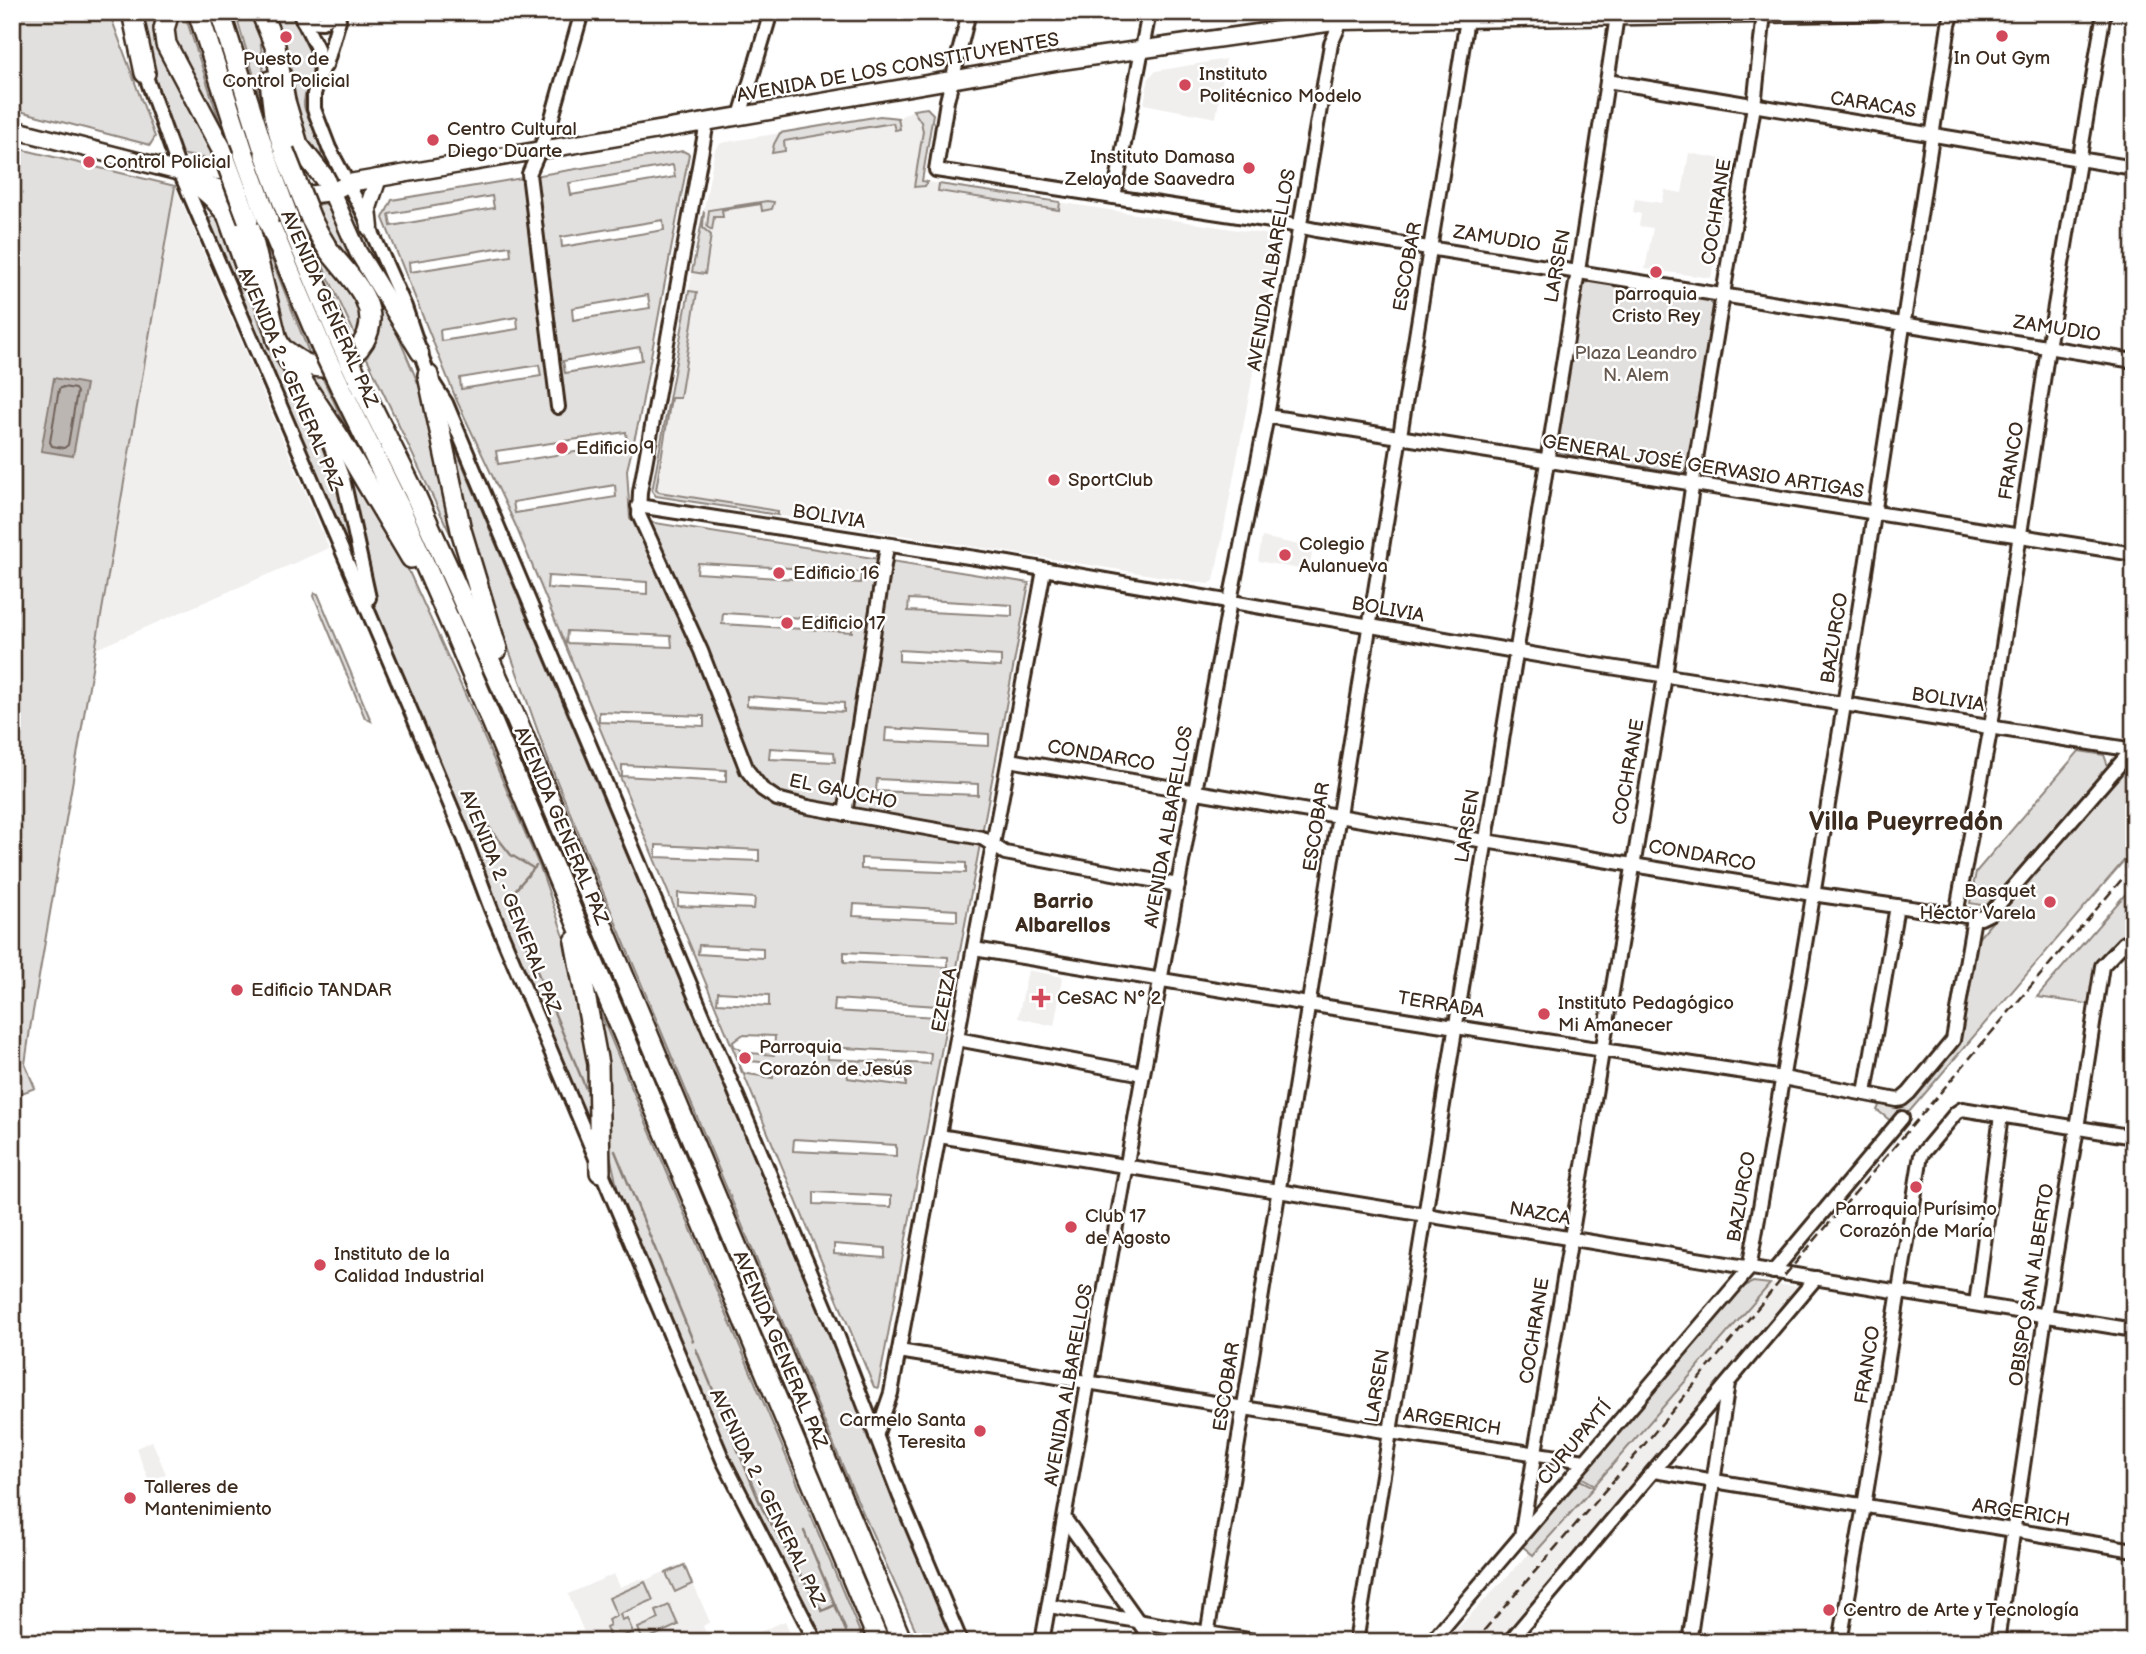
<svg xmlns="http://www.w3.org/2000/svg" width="2146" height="1654" font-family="'Balsamiq Sans',sans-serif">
	<rect width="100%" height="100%" fill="#fff"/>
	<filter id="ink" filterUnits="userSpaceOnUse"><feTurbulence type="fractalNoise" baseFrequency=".0143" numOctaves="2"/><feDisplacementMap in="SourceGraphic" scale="14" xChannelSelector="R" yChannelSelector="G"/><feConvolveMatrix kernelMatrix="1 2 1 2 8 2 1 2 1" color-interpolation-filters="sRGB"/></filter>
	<g filter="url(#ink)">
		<g fill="#f1efee">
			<path d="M1226,59L1216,118L1144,104L1149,77L1156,71Z"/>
			<path d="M927,108L933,114L922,181L1271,235L1278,242L1214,581L1208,584L656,496L652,491L715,149L721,143L880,116L898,118L913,110Z"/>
			<path d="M1689,153L1732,161L1711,278L1645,269L1653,228L1639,226L1641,214L1633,212L1635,199L1662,203L1665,190L1682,193Z"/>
			<path d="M175,186L329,548L96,649Z"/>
			<path d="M1262,537L1313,548L1309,571L1258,561Z"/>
			<path d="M1028,970L1063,977L1054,1026L1018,1018Z"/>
			<path d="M1770,1284L1796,1286L1797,1289L1497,1642H1444L1595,1485Z"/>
			<path d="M152,1441L166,1474L149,1481L136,1448Z"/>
			<path d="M684,1563L710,1622L703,1626L710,1642H588L568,1594L614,1574L620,1587L639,1579L646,1580Z"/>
			<path d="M785,1621L794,1642H737L778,1624Z"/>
		</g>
		<g fill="#e2e0de" stroke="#8e857e" stroke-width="2" fill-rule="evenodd">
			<path d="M12,12H109L155,137L150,145L12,109Z"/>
			<path d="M134,12H163L219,161L180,154L145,56Z"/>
			<path d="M175,12H184L229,150L175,51L172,19Z"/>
			<path d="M235,12H254L259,26L264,76L276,150Z"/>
			<path d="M274,12H292C299,26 312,42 315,57C317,73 302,90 304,106C307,123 332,146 317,162L302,143L274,21Z"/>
			<path d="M927,108L933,114L922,181L927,182L925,186L914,187L923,131L921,122L913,110Z"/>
			<path d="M880,116L898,118L900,129L895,130L893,123L784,141L785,151L772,153L774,144L780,133Z"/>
			<path d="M12,147L175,186L30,1029L25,1064L35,1088L19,1094L15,1113L12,1114Z"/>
			<path d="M683,151L689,154L639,420L627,470L630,519L1029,583L878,1388L874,1387L830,1282L515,524L457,401L383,218L392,200ZM673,165L675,177L571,195L569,183ZM492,196L494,208L391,226L389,214ZM663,220L664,230L562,247L561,237ZM510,246L511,256L410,272L409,262ZM648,295L650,308L573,320L572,308ZM517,317L518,329L441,341L440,330ZM640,347L642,360L565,373L563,361ZM539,365L541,376L461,389L460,378ZM626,432L627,444L498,464L496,451ZM615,485L616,497L515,513L513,502ZM698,563L861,572L860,583L697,573ZM548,576L647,582V594L547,588ZM909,599L1012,605V616L908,611ZM723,613L852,621V632L722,624ZM567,631L671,636L672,647L566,643ZM899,650L1001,656V667L899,661ZM747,696L844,703V712L747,706ZM599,712L704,716V726L599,722ZM886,728L989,734V746L885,741ZM770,748L834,752L835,762L769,759ZM622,765L726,770V782L622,776ZM877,779L978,784V795L876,791ZM656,845L759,850V861L656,857ZM861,858L966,863V873L861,869ZM678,893L755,898L754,909L678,906ZM854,904L957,910V921L853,916ZM699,945L763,948V958L698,954ZM844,952L948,957V967L844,962ZM718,992L769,995V1006L717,1003ZM835,999L937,1006V1017L834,1011ZM742,1035L775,1036L774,1055L750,1053V1061L773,1063V1078L742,1073L740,1067L741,1050L734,1046L733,1042ZM828,1047L931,1053L930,1064L828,1059ZM847,1072L906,1079V1086L848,1078ZM794,1139L896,1145V1156L793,1151ZM814,1192L891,1196V1207L814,1204ZM834,1244L885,1248V1258L834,1254Z"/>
			<path d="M939,184L1060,202L1059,210L938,191Z"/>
			<path d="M767,201L774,202L772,209L762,211L761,204L722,210L723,217H714L712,230L707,227L709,210Z"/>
			<path d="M329,203L391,319L429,409L456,546L365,354L371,344L342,256L312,205Z"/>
			<path d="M350,206L354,208L359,220L361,219L392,291L390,292L350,219L348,209Z"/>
			<path d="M220,210L241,261L260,325L269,345L315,415L325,442L355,549L350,551L207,221Z"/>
			<path d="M704,211L703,228L711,235L705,274L692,272Z"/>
			<path d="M255,218L312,360L288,347Z"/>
			<path d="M302,221L364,311L358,341Z"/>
			<path d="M1593,281L1708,299L1715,308L1687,468L1682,473L1560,453L1555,444L1579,288L1584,283Z"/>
			<path d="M689,291L697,292L680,398H671L656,490L659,492L778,511V515L656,496L652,491Z"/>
			<path d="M305,371L321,375L373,482Z"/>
			<path d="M456,449L852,1390L864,1429L950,1635L947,1642H921L851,1486L548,760L480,568L466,515L453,451Z"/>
			<path d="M340,453L400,552L474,714L541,870L569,951L589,1062L593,1134L380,626Z"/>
			<path d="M315,593L318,594L371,721L365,718L314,596Z"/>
			<path d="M2079,751L2104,755L2108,766L1986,906L1970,903L1976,872Z"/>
			<path d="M2134,756V849L1897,1126L1877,1110L1880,1104L1905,1106L1959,1041L1975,942Z"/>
			<path d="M2134,884V935C2103,942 2095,977 2088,1004L2037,997Z"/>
			<path d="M596,1003L864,1642H821L728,1457L618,1191L609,1150Z"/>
			<path d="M1753,1282L1770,1284L1595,1485L1581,1477L1741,1288Z"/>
			<path d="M1580,1480L1594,1487L1533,1555L1522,1546Z"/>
			<path d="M684,1565L692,1584L675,1592L666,1573Z"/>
			<path d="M645,1582L653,1600L620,1614L622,1620L627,1618L633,1632L611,1641L606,1627L610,1625L608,1620L617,1616L609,1598Z"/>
			<path d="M669,1605L678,1625L643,1641L638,1628L659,1619L656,1611Z"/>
		</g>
		<path fill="#bcb6b3" stroke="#887e77" stroke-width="2" d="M54,378L86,384L73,456L41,451Z"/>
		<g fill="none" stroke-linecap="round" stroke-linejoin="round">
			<path stroke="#6f625a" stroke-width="2" d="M63,387L75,389L77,392L68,445L64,448L52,446L50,442L59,389Z"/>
			<g stroke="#887e77" stroke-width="2.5">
				<path d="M489,827L511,855L533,868"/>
				<path d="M536,866C527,877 515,888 508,901L586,1089"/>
				<path d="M615,1151L693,1341"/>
				<path d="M696,1349L762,1508L822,1611L835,1605"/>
				<path d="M804,1531L846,1631"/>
			</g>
			<defs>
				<g id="minor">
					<path d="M299,12L317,48L321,71"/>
					<path d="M338,12L339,20L326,65L321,71L314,94V109L329,148L363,212L405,307L428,375L446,403L836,1332L900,1497L961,1642"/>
					<path d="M969,12L947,101L936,170L1278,222L1316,230L2134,361"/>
					<path d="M303,21L322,22L335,12"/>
					<path d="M143,68L180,172L413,716L465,840L491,909L723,1460L816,1642"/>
					<path d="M1607,81L2134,168"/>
					<path d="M740,116L771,12"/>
					<path d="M707,122L640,492L639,515L701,651L747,770L762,789L777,799L808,807L982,838L1005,853L1178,885"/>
					<path d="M1114,197L1149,12"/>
					<path d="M558,407L529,174L549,128L582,12"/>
					<path d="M1267,416L2134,554"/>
					<path d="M322,424L343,479L369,598"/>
					<path d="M638,506L1008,563L1566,660L2134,750"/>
					<path d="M1009,760L1485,841L1812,894L1981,918L1991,913L2132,750"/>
					<path d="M845,814L887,546"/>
					<path d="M1956,915L1991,726L2048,348L2104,12"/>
					<path d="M974,949L1308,1004L1783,1078L1897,1100L1902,1099L1909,1093L1953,1040L1974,918"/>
					<path d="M957,1039L1143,1074"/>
					<path d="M1865,1093L1897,906"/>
					<path d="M939,1136L2134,1330"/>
					<path d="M1749,1269C1823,856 1886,440 1949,25L1953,12"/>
					<path d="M1773,1272L1902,1118"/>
					<path d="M1976,1304L2001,1115"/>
					<path d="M899,1351L1390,1432L1585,1461"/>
					<path d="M876,1436L891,1393L1044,570"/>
					<path d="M1654,1471L2134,1550"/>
					<path d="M1065,1519L1153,1642"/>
					<path d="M1521,1536L1665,676L1697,453L1754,106L1764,13"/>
					<path d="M1049,1606L1261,1642"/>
					<path d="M1042,1642L1143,1074L1230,601L1267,416L1331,44L1345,12"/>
					<path d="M1206,1642L1467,19"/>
					<path d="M1356,1642L1578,271L1617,16"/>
					<path d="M1431,1642L1749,1269"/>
					<path d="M1509,1642L1816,1278"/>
					<path d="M1689,1642L1728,1383"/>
					<path d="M1840,1642L1864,1506L1921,1155L1956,1113L1962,1109L2134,1137"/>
					<path d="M1997,1642L2045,1317L2077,1128L2102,966L2124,943L2134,944"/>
				</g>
				<g id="major">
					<path d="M12,129L180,172L194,181L231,192"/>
					<path d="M180,172L199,169L220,171"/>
					<path d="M328,184L358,252L420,353"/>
					<path d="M306,195L332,192L349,183L1061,61L1341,21L1877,12"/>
					<path d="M370,228L368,208L378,178"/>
				</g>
				<g id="highway">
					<path d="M132,12L145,73"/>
					<path d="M169,12L164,29L166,44L221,148"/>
					<path d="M198,12L244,154"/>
					<path d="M220,12L265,154"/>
					<path d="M261,12L275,46L285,101L298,145L325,179"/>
					<path d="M270,81L274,115L284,151"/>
					<path d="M194,181L214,199L227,214L251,282"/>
					<path d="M289,219L340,341"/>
					<path d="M248,220L277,340L289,361L341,440L411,558"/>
					<path d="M268,220L322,348"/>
					<path d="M286,351C302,365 319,372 340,363C350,358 358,351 364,341C384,306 350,278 330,252C323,242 317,231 311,219"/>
					<path d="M356,375L414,492L517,721L902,1642"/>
					<path d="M428,375L461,530L497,649"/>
					<path d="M340,386L400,508L454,631L879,1642"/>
					<path d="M575,941L598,1064L600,1172"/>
				</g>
			</defs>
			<use href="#minor" stroke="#3b2a1e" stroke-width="18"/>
			<use href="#major" stroke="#3b2a1e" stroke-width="21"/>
			<use href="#highway" stroke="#3b2a1e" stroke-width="24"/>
			<use href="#minor" stroke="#fff" stroke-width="12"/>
			<use href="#major" stroke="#fff" stroke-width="16"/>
			<use href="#highway" stroke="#fff" stroke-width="19"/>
			<path stroke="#3b2a1e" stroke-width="2.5" stroke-dasharray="10 5" stroke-linecap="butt" d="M1474,1642L1639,1451L1786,1274L2134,865"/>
			<defs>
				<g id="highway-bridge">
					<path d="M221,148L248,220"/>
					<path d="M284,151L311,219"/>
					<path d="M244,154L268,220"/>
					<path d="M265,154L289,219"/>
					<path d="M340,341L356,375"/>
					<path d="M322,348L340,386"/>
				</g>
			</defs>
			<use href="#highway-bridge" stroke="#3b2a1e" stroke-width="24" stroke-linecap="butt"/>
			<use href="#highway-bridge" stroke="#fff" stroke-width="19"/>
		</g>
	</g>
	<g fill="#d1495b" stroke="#fff" stroke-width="2.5">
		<circle cx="2002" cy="36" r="7"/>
		<circle cx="286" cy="37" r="7"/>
		<circle cx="1185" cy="85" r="7"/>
		<circle cx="433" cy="140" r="7"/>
		<circle cx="89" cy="162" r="7"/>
		<circle cx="1249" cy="168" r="7"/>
		<circle cx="1656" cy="272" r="7"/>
		<circle cx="562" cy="448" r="7"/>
		<circle cx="1054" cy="480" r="7"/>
		<circle cx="1285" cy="555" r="7"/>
		<circle cx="779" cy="573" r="7"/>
		<circle cx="787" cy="623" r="7"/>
		<circle cx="2050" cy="902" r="7"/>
		<circle cx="237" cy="990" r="7"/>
		<path d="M1037.5 987.5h7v7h7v7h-7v7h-7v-7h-7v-7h7z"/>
		<circle cx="1544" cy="1014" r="7"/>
		<circle cx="745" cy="1058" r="7"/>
		<circle cx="1916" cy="1187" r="7"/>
		<circle cx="1071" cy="1227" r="7"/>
		<circle cx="320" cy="1265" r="7"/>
		<circle cx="980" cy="1431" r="7"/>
		<circle cx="130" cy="1498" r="7"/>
		<circle cx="1829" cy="1610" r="7"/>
	</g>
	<g text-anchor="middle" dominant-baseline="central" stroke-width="5" stroke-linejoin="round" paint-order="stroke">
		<g font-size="19" fill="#3b2a1e" stroke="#fff" text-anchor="start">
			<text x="2002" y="58" text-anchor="middle">In Out Gym</text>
			<text x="286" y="59" text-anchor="middle">Puesto de<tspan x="286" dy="22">Control Policial</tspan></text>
			<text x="1199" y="74">Instituto<tspan x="1199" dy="22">Politécnico Modelo</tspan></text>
			<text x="447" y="129">Centro Cultural<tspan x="447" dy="22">Diego Duarte</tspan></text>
			<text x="1235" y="157" text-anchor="end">Instituto Damasa<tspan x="1235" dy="22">Zelaya de Saavedra</tspan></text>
			<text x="103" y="162">Control Policial</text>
			<text x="1656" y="294" text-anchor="middle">parroquia<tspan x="1656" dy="22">Cristo Rey</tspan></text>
			<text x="576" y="448">Edificio 9</text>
			<text x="1068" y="480">SportClub</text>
			<text x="1299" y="544">Colegio<tspan x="1299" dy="22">Aulanueva</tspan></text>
			<text x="793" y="573">Edificio 16</text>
			<text x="801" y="623">Edificio 17</text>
			<text x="2036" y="891" text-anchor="end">Basquet<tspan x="2036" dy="22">Héctor Varela</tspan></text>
			<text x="251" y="990">Edificio TANDAR</text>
			<text x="1057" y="998">CeSAC Nº 2</text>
			<text x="1558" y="1003">Instituto Pedagógico<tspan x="1558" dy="22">Mi Amanecer</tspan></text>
			<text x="759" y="1047">Parroquia<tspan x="759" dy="22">Corazón de Jesús</tspan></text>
			<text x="1916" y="1209" text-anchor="middle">Parroquia Purísimo<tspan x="1916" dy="22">Corazón de María</tspan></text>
			<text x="1085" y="1216">Club 17<tspan x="1085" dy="22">de Agosto</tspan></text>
			<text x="334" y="1254">Instituto de la<tspan x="334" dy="22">Calidad Industrial</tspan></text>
			<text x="966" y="1420" text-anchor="end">Carmelo Santa<tspan x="966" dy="22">Teresita</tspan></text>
			<text x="144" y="1487">Talleres de<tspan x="144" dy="22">Mantenimiento</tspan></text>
			<text x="1843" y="1610">Centro de Arte y Tecnología</text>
		</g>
		<g font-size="19" fill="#3b2a1e" stroke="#fff">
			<text transform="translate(898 68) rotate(-10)">AVENIDA DE LOS CONSTITUYENTES</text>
			<text transform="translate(1873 105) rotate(9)">CARACAS</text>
			<text transform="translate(1717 212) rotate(-81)">COCHRANE</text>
			<text transform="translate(1497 239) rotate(9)">ZAMUDIO</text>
			<text transform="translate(1558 266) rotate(-80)">LARSEN</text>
			<text transform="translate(1408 267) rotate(-80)">ESCOBAR</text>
			<text transform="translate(1272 270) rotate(-80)">AVENIDA ALBARELLOS</text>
			<text transform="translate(329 309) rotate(66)">AVENIDA GENERAL PAZ</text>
			<text transform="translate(2057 329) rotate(9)">ZAMUDIO</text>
			<text transform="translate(290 379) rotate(67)">AVENIDA 2 - GENERAL PAZ</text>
			<text transform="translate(2012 461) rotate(-81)">FRANCO</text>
			<text transform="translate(1703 467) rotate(9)">GENERAL JOSÉ GERVASIO ARTIGAS</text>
			<text transform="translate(829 517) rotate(9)">BOLIVIA</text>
			<text transform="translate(1388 610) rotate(10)">BOLIVIA</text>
			<text transform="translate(1835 638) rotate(-81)">BAZURCO</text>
			<text transform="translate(1948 700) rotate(9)">BOLIVIA</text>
			<text transform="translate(1101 756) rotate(10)">CONDARCO</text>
			<text transform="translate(1629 772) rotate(-80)">COCHRANE</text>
			<text transform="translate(843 792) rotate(12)">EL GAUCHO</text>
			<text transform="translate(561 826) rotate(67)">AVENIDA GENERAL PAZ</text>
			<text transform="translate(1468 826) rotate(-81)">LARSEN</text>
			<text transform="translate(1169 827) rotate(-80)">AVENIDA ALBARELLOS</text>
			<text transform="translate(1317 827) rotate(-81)">ESCOBAR</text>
			<text transform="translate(1702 856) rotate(10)">CONDARCO</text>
			<text transform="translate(510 902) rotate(68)">AVENIDA 2 - GENERAL PAZ</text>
			<text transform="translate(945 1000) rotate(-79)">EZEIZA</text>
			<text transform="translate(1441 1005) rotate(9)">TERRADA</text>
			<text transform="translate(1742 1197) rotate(-80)">BAZURCO</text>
			<text transform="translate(1540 1214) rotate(10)">NAZCA</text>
			<text transform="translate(2032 1285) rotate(-81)">OBISPO SAN ALBERTO</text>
			<text transform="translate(1535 1331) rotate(-81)">COCHRANE</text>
			<text transform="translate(780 1350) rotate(67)">AVENIDA GENERAL PAZ</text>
			<text transform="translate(1868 1365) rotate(-81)">FRANCO</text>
			<text transform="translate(1069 1385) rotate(-80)">AVENIDA ALBARELLOS</text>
			<text transform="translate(1378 1386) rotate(-81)">LARSEN</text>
			<text transform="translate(1227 1387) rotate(-81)">ESCOBAR</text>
			<text transform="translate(1452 1422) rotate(9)">ARGERICH</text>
			<text transform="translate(1575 1443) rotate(-50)">CURUPAYTÍ</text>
			<text transform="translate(767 1498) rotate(64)">AVENIDA 2 - GENERAL PAZ</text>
			<text transform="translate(2021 1513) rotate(9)">ARGERICH</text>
		</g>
		<g font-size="19" fill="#65584e" stroke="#fff">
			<text x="1636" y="353">Plaza Leandro<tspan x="1636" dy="22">N. Alem</tspan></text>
		</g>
		<g font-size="21" font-weight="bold" fill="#3b2a1e" stroke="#fff">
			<text x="1063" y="901">Barrio<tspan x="1063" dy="24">Albarellos</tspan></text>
		</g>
		<g font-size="26" font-weight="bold" fill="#3b2a1e" stroke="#fff">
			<text x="1906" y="822">Villa Pueyrredón</text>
		</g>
	</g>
	<rect width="2146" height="1654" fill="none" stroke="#fff" stroke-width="42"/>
	<rect x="21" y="21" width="2104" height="1612" fill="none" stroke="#3b2a1e" stroke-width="2.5" filter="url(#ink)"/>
</svg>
